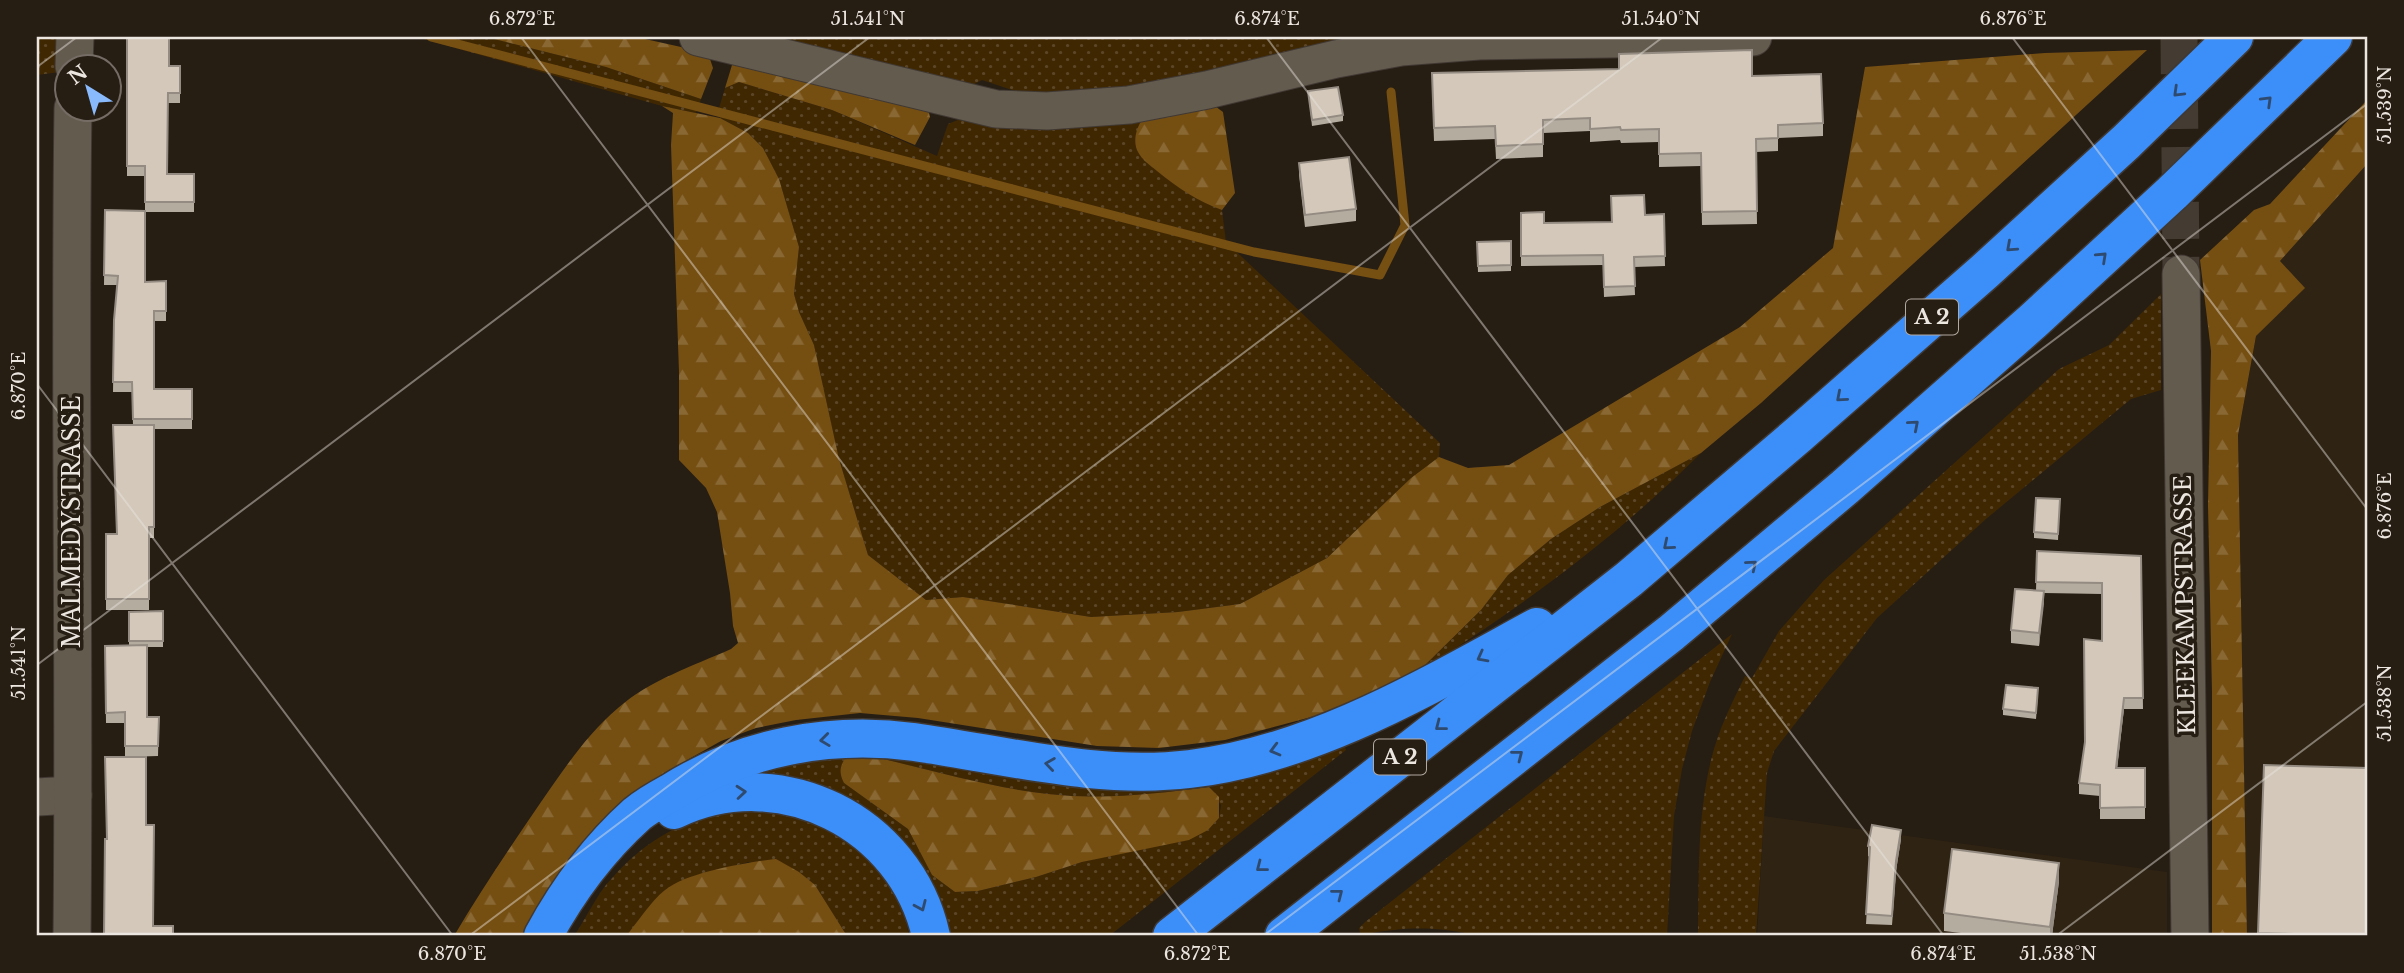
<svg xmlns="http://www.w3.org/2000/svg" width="2404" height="973" font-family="'Libre Baskerville',serif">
	<defs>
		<pattern id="grass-dots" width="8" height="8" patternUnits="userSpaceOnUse" patternTransform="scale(1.75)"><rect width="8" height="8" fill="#3f2702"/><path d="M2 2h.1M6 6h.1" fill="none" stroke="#5b4627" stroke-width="1.8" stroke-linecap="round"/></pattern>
		<pattern id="forest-firs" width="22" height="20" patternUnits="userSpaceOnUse" patternTransform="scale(1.75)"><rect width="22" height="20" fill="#754e12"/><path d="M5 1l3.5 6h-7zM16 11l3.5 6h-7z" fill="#896834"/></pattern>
	</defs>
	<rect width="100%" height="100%" fill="#261d13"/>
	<g fill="#2f2313">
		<path d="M2367,164V936H2247L2238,435L2256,336L2304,288L2280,261Z"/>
		<path d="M1764,816L2167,872V936H1757Z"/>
	</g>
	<g fill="url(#grass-dots)" fill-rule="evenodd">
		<path d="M37,37H61L60,72L37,75Z"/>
		<path d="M416,37H486L606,67L701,99L696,113L662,106Z"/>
		<path d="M767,37H1350L1208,72L1166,86L1022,97L1012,90L982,80L971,86Z"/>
		<path d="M739,82L832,110L937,156L948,124L965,117L1153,111L1142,158C1168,180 1190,198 1222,210L1226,242L1440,443L1439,457L1411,478L1327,558L1240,604L1178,612L1091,617L963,597L926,600L868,555L839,459L814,345L799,312L794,294L799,247L779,179L763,148L748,133L720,118L719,108L725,88Z"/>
		<path d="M2161,294V390L2131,399L1986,519L1877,618L1774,751L1767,773L1756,936H1698C1699,877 1697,818 1711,760C1718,730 1732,703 1745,676L1752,678L1779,631L1824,580L2059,369L2109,345Z"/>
		<path d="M1701,453C1617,537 1519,609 1418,672L1481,610L1508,575L1551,539L1600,507Z"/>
		<path d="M1732,634L1710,682L1692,731L1682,769L1674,816L1667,936H1478C1436,926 1407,927 1366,934L1360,933L1359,928L1365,922Z"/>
		<path d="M1344,744L1346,750L1109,936H941L907,860L737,781L773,758L827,749L1055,774ZM865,755C926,768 986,787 1048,794C1102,800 1155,794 1209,787L1221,805L1219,818L1208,830L1082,862L1036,877L978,891L955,892L932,875L908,829L844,783Z"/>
		<path d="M717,810C746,810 775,809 803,817C852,830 902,887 909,936H847L815,885L749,862L692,877L666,889L626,936H574C587,917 597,893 613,877C643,843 675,826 717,810Z"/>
	</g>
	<g fill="url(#forest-firs)">
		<path d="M486,37H636L708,53L713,68L701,99L606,67Z"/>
		<path d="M2147,50L1761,403L1701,453L1600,507L1551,539L1508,575L1481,610L1418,672L1330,712L1225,740L1159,748L1097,746L918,718L860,713L796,720L756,728L721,741L664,773L634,796L574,853L550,891L527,936H454C481,890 511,846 541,802C564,769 587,734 618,708C650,680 693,666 731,649L738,643L733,626L730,593L717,512L706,488L679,460V372L671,145L673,113L662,106L720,118L748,133L763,148L779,179L799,247L794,294L799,312L814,345L839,459L868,555L926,600L963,597L1091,617L1178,612L1240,604L1327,558L1411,478L1439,457L1468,468L1509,465L1740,327L1833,248L1865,67L2045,53Z"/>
		<path d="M737,61L928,109L930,117L915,145L832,110L739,82L725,88L732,65Z"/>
		<path d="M2367,100V164L2280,261L2305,288L2256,336L2238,435L2247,936H2212V692L2208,505L2211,351L2200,260L2254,210L2270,204Z"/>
		<path d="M1208,101L1223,112L1235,193L1222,210C1197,201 1178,188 1157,171C1150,165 1142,160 1138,152C1132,140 1137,125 1145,116Z"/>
		<path d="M849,754L865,755C926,768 986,787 1048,794C1102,800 1155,794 1209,787L1219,797V818L1208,830L1189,840L1082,862L1036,877L978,891L955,892L932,875L908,829L844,783C838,771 840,764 849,754Z"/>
		<path d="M776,859L799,872L815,885L847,936H626C638,922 650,902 665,890C687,872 748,862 776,859Z"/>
	</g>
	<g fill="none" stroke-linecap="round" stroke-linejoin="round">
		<path stroke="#764f13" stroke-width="9" d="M431,37L1254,252L1380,275L1405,225L1391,92"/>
		<path stroke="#443b32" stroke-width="37" stroke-dasharray="37 18" stroke-linecap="butt" d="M2179,37L2181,274"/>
		<defs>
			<g id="minor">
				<path d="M698,37L996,109L1047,111L1129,105L1207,90L1336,59L1401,47L1479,41L1753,37"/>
				<path d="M74,66L75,37"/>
				<path d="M2181,274L2190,936"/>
				<path d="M37,797L73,795"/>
				<path d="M72,936C75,660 69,384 73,108"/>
			</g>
			<g id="highway">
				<path d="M674,810C779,759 906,822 931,936"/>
				<path d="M543,936C568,890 598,849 637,814C647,806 659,799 670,793C742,747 830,731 914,742C1006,755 1097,780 1190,769C1315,754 1428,686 1537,627"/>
				<path d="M1172,936L1629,579L1798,435L1985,271L2126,142L2234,37"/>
				<path d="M1284,936L1671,633L1845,487L2033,321L2172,193L2333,37"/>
			</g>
		</defs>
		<use href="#minor" stroke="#403933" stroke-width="39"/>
		<use href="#highway" stroke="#403933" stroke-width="41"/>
		<use href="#minor" stroke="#645b4f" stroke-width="37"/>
		<use href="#highway" stroke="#3c8ef8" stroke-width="38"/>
	</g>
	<g fill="#b5aca0">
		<path d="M127,37L169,66L180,76V103H168L167,174H194V212H145V282L166,281V321H154V389H192V429H154V538H149V610H106V534H116L133,425L132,392H113L114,320L117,285H104L105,210L145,211V176H127Z"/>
		<path d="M1752,76L1823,123V136L1778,138V151L1756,152L1757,224L1702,225L1701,166L1659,167V142L1621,143L1620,140L1590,142V131L1543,133V157L1496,159L1495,139L1434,141L1432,86Z"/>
		<path d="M1308,91L1343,115V121L1312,126Z"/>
		<path d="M1299,163L1356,209V221L1305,227L1299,175Z"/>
		<path d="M1521,213L1544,223L1612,222L1645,215L1664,214L1665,266L1634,267L1635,295L1604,297L1603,265L1521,266Z"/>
		<path d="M1511,241V271L1478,272L1477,242Z"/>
		<path d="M2060,499L2058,540L2034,538V532Z"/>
		<path d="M2037,551L2141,556L2143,709H2124L2117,768H2145V819H2100V796L2079,794V783L2102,641V594L2044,593L2039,646L2011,643V630L2036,591Z"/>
		<path d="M163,611V647H147V717H159L158,756L125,757V723H106L105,646L129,645V612Z"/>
		<path d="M2038,694L2036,719L2003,715V709Z"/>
		<path d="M2264,765L2367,936H2258Z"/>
		<path d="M1901,839L1896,871L1892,925L1866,924L1870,857L1868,856V846Z"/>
		<path d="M2059,881L2052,936H1986L1944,931V913Z"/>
	</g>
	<g fill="#948c82">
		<path d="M2044,591V604L2039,646V633Z"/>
		<path d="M2124,698V709L2116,779V768Z"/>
		<path d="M1901,830V839L1896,871L1892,925L1896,861Z"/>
		<path d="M2059,863V881L2052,936H2050V927Z"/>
	</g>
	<g fill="#d3c8ba" stroke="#948c82" stroke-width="2">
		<path d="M127,37H169V66H180V93H168L167,174H194V202H145V166H127Z"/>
		<path d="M1752,50V76L1821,74L1823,123L1778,125V138L1756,139L1757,211L1702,212L1701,153L1659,154V129L1621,130L1620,127L1590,129V118L1543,120V144L1496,146L1495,126L1434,128L1432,73L1619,69V54Z"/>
		<path d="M1338,87L1343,115L1312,120L1308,91Z"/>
		<path d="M1349,157L1356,209L1305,215L1299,163Z"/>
		<path d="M1644,195L1645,215L1664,214L1665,256L1634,257L1635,286L1604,287L1603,255L1521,256V213L1544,212V223L1612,222L1611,196Z"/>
		<path d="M105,210L145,211V282L166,281V311H154V389H192V419H133L132,382H113L114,320L118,276L104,275Z"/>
		<path d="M1511,241V265L1478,266L1477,242Z"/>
		<path d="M113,425H154V527H149V599H106V534H117Z"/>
		<path d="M2036,498L2060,499L2058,534L2034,532Z"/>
		<path d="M2037,551L2141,556L2143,698H2124L2116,768H2145V807L2100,808V785L2079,783L2085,742L2084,639L2102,641V583L2036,582Z"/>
		<path d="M2015,589L2044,591L2039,633L2011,630Z"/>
		<path d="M163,611V641H129V612Z"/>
		<path d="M147,645V717H159L158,746H125V712L106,713L105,646Z"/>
		<path d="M2006,685L2038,688L2036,713L2003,709Z"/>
		<path d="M105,757H146V825H154L153,926H173V936H104L105,839H107Z"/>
		<path d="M2264,765L2367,768V936L2258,933Z"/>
		<path d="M1872,825L1901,830L1896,861L1892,916L1866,914L1870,847L1868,846Z"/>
		<path d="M1952,849L2059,863L2050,927L1944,913Z"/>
	</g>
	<defs><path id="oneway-chevron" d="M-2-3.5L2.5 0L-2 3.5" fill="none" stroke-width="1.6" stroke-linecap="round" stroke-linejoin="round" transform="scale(1.75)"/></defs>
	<g stroke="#2f4a6f">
		<use href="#oneway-chevron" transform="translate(2178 92) rotate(136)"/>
		<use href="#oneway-chevron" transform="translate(2267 101) rotate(-44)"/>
		<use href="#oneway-chevron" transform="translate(2011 247) rotate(138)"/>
		<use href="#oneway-chevron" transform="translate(2102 257) rotate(-43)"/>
		<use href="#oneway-chevron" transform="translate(1841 397) rotate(139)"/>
		<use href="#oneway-chevron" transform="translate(1914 425) rotate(-41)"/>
		<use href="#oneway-chevron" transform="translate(1668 545) rotate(140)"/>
		<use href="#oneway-chevron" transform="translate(1752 565) rotate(-40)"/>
		<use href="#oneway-chevron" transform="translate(1482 657) rotate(152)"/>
		<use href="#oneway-chevron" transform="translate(1440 726) rotate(142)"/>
		<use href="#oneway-chevron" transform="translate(825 740) rotate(173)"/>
		<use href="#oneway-chevron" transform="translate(1275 750) rotate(165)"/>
		<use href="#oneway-chevron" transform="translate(1518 755) rotate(-38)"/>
		<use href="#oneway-chevron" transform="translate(1050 764) rotate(-172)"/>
		<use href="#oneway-chevron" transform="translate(741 792) rotate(-5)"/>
		<use href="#oneway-chevron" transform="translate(1261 867) rotate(142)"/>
		<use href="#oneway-chevron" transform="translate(1338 894) rotate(-38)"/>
		<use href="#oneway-chevron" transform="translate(921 906) rotate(66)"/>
	</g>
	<path fill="none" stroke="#ece6e0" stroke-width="2" stroke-opacity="0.45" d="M521,37L1199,936M1266,37L1944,936M2012,37L2367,509M37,67L77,37M37,384L453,936M37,665L870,37M469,936L1663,37M1263,936L2367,104M2056,936L2367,702"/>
	<g text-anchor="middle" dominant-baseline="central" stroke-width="7" stroke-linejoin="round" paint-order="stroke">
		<g fill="#261d13" stroke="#b1aaa2" stroke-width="2">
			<rect x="1906" y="299.5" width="52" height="35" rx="5"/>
			<rect x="1374" y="739.5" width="52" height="35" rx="5"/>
		</g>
		<g font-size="21" font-weight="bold" fill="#ece6e0">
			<text x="1932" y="317">A 2</text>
			<text x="1400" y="757">A 2</text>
		</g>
		<g font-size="23" fill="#ece6e0" stroke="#261d13">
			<text transform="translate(72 522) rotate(-90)">MALMEDYSTRASSE</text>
			<text transform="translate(2185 605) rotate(-91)">KLEEKAMPSTRASSE</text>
		</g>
	</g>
	<rect width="2404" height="973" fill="none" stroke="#261d13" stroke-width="77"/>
	<g transform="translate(88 88) rotate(323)"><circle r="33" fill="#261d13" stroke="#756d65" stroke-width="2"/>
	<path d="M0-5L12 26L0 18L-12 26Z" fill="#89bafc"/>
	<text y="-10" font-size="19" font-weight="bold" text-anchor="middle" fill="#ece6e0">N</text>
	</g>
	<rect x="38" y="38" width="2328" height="896" fill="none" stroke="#ece6e0" stroke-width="2.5"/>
	<g font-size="18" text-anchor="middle" fill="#ece6e0">
		<text x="522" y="25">6.872°E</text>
		<text x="868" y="25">51.541°N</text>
		<text x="1267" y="25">6.874°E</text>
		<text x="1661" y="25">51.540°N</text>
		<text x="2013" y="25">6.876°E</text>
		<text transform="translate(2385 105) rotate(-90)" y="6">51.539°N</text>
		<text transform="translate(19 386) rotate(-90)" y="6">6.870°E</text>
		<text transform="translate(2385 506) rotate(-90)" y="6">6.876°E</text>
		<text transform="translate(19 663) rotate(-90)" y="6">51.541°N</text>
		<text transform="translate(2385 703) rotate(-90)" y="6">51.538°N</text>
		<text x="452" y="960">6.870°E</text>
		<text x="1197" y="960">6.872°E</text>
		<text x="1943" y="960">6.874°E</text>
		<text x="2058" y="960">51.538°N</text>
	</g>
</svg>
